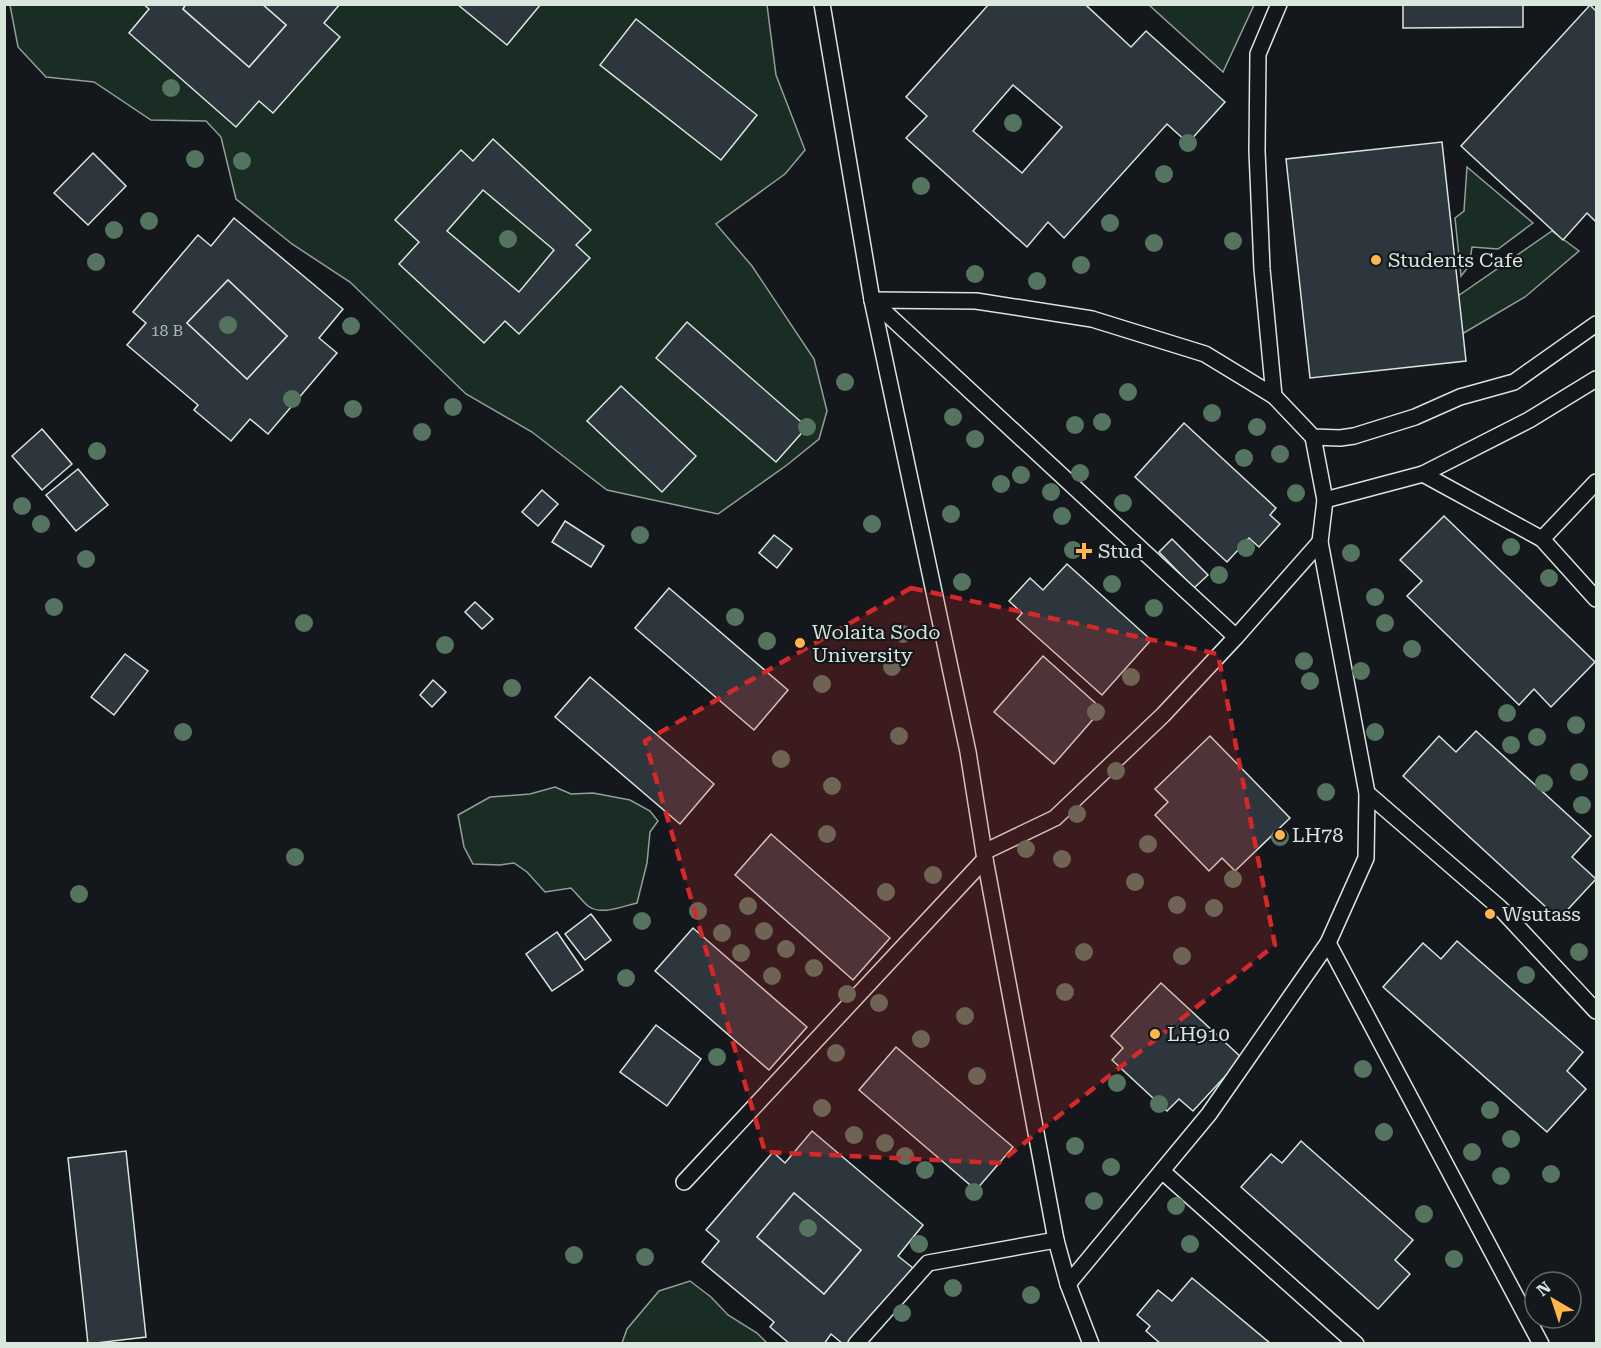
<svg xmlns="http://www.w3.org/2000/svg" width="1601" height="1348" font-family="'Roboto Serif',serif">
	<rect width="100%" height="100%" fill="#14181c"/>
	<g fill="#1a2d24" stroke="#939e99" stroke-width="1.5">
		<path d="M10,5H767L776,75L805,150L785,174L716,224L752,266L814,359L827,411L819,439L787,465L718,514L607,490L532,432L466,394L350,282L292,244L236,199L221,137L206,121L151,120L94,82L46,77L18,47Z"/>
		<path d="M1149,5H1254L1223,72Z"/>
		<path d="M1467,167L1533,223L1498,249L1472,247L1469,266L1461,276L1455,218L1464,211Z"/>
		<path d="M1552,231L1579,251L1525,297L1462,334L1455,298Z"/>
		<path d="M555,787L571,794L593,793L630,800L650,811L658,821L650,832L647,863L637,903C623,906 601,916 588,906C584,903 576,893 571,888L545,892L527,872L514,863L500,865L473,864L464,847L458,815L490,797L530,794Z"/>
		<path d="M690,1281L711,1297L728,1315L757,1333L767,1343H622L627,1329L659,1291Z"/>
	</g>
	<g fill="#2c363c" stroke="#d8e6dc" stroke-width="1.5" fill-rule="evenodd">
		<path d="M143,4H186L183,9L249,67L286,25L262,4H340L324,23L340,37L273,113L259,101L236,127L129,33L149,9Z"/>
		<path d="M186,4H262L286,25L249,67L183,9Z"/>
		<path d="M457,4H541L507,45Z"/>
		<path d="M989,4H1088L1087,6L1131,47L1146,31L1225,102L1188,143L1167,124L1064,238L1048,222L1027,247L906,138L927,116L906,97ZM1013,85L1062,127L1022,173L973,131Z"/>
		<path d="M1403,4H1523V27L1403,28Z"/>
		<path d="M1590,5L1596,11V222L1587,213L1563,240L1461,146Z"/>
		<path d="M636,19L757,115L721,160L600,65Z"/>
		<path d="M493,139L591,230L576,245L590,258L519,334L505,321L484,343L399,264L419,242L395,220L461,150L473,161ZM483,190L554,250L519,292L447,231Z"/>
		<path d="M1442,142L1466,361L1310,378L1286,159Z"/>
		<path d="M93,153L126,186L88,225L54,193Z"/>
		<path d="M234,218L343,309L319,338L337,353L268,434L250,419L231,441L194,410L198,405L127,345L146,323L133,312L198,235L211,246ZM228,280L287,336L247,379L187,323Z"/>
		<path d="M228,280L287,336L247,379L187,323Z"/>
		<path d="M687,322L807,427L776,462L656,358Z"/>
		<path d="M621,386L696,456L662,492L587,421Z"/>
		<path d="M1184,423L1276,508L1270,515L1280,524L1259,547L1249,538L1227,562L1135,477Z"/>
		<path d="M42,429L72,464L42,490L12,456Z"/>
		<path d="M78,469L108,505L76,531L46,495Z"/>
		<path d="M542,490L558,504L538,526L522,512Z"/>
		<path d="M1444,516L1595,662L1551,707L1534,689L1519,705L1407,596L1422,581L1400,560Z"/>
		<path d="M565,521L604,546L591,567L552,542Z"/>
		<path d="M774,535L792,549L777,568L759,553Z"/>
		<path d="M1172,539L1208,575L1194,588L1159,552Z"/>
		<path d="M1067,564L1151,640L1102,695L1017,619L1022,613L1009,601L1030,578L1043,590Z"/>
		<path d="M669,588L788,690L754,730L635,628Z"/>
		<path d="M475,602L493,619L482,629L465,612Z"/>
		<path d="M125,654L148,671L114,715L91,697Z"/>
		<path d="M1043,656L1102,709L1054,764L994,712Z"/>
		<path d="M590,677L714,784L680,824L555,717Z"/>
		<path d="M433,680L446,692L432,707L420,695Z"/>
		<path d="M1476,731L1591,836L1572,857L1596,879L1559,919L1403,776L1439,736L1456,752Z"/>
		<path d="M1210,736L1290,818L1235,871L1222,858L1209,871L1155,815L1168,802L1155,789Z"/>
		<path d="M771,834L890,938L853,980L735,875Z"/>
		<path d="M591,914L611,940L585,960L565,934Z"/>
		<path d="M693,928L807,1027L769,1070L655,971Z"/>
		<path d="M557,932L583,970L552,991L526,954Z"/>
		<path d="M1457,941L1583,1052L1567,1071L1586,1089L1547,1132L1383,987L1423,943L1441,959Z"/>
		<path d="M1161,983L1242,1058L1193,1111L1179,1099L1167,1111L1112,1060L1123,1048L1111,1036Z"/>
		<path d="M656,1025L701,1059L667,1106L620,1072Z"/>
		<path d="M896,1047L1013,1147L976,1190L859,1090Z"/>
		<path d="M812,1131L923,1225L898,1256L913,1268L850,1344H843L831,1334L824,1344H790L770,1327L774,1322L702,1262L719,1241L706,1230L773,1152L785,1163ZM794,1193L861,1250L824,1294L757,1237Z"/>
		<path d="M1301,1141L1413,1240L1395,1260L1410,1274L1378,1309L1241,1187L1271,1154L1282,1163Z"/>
		<path d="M126,1151L146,1337L88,1344L68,1158Z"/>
		<path d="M794,1193L861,1250L824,1294L757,1237Z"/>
		<path d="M1192,1278L1271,1344H1161L1146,1331L1150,1326L1137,1315L1158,1290L1172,1301Z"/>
	</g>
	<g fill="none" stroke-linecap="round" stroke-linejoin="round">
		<defs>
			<g id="lane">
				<path d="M822,4L872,300L968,752L985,859L1056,1240L1068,1284L1091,1344"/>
				<path d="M872,300L976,301L1092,319L1205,354L1274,396L1313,437L1340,438L1354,436L1415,417L1460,397L1514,382L1596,324"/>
				<path d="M872,300L1236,637"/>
				<path d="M1274,396L1262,269L1257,151L1258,54L1279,4"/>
				<path d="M1423,474L1542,539L1596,599"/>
				<path d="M1325,500L1423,474L1529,420L1596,379"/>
				<path d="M1542,539L1596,482"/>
				<path d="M1367,793L1500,908L1596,1011"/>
				<path d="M984,852L1055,818L1163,715L1236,637L1320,542"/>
				<path d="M1328,943L1541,1344"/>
				<path d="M1162,1171L1356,1344"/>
				<path d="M684,1182L985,859"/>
				<path d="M1068,1284L1209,1114L1328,943L1366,858L1367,793L1320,542L1325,500L1313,437"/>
				<path d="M856,1344L928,1263L1056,1240"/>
			</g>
		</defs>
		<use href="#lane" stroke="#d8e6dc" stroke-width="18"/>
		<use href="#lane" stroke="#14181c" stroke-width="15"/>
	</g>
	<g fill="#55745f">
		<circle cx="171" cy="88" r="9"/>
		<circle cx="1013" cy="123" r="9"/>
		<circle cx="1188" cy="143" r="9"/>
		<circle cx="195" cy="159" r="9"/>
		<circle cx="242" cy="161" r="9"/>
		<circle cx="1164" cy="174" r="9"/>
		<circle cx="921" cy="186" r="9"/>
		<circle cx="149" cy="221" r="9"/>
		<circle cx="1110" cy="223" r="9"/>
		<circle cx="114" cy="230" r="9"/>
		<circle cx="508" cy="239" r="9"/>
		<circle cx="1233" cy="241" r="9"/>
		<circle cx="1154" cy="243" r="9"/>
		<circle cx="96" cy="262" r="9"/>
		<circle cx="1081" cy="265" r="9"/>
		<circle cx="975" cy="274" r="9"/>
		<circle cx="1037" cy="281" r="9"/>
		<circle cx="228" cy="325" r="9"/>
		<circle cx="351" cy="326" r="9"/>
		<circle cx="845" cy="382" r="9"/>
		<circle cx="1128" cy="392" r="9"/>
		<circle cx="292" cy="399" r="9"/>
		<circle cx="453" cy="407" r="9"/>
		<circle cx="353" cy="409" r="9"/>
		<circle cx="1212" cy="413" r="9"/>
		<circle cx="953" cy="417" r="9"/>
		<circle cx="1102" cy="422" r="9"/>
		<circle cx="1075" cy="425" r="9"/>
		<circle cx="807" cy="427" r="9"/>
		<circle cx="1257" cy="427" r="9"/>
		<circle cx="422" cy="432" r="9"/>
		<circle cx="975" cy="439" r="9"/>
		<circle cx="97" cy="451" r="9"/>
		<circle cx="1280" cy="454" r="9"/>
		<circle cx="1244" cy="458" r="9"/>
		<circle cx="1080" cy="473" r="9"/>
		<circle cx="1021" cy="475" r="9"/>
		<circle cx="1001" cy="484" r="9"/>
		<circle cx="1051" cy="492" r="9"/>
		<circle cx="1296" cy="493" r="9"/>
		<circle cx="1123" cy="503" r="9"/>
		<circle cx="22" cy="506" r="9"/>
		<circle cx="951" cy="514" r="9"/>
		<circle cx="1062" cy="516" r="9"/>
		<circle cx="41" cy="524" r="9"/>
		<circle cx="872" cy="524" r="9"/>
		<circle cx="640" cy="535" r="9"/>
		<circle cx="1511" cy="547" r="9"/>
		<circle cx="1246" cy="548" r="9"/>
		<circle cx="1073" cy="550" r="9"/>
		<circle cx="1351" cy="553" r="9"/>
		<circle cx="86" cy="559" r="9"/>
		<circle cx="1219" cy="575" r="9"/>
		<circle cx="1549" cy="578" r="9"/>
		<circle cx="962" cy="582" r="9"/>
		<circle cx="1112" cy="584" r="9"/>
		<circle cx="1375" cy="597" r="9"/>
		<circle cx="54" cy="607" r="9"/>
		<circle cx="1154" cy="608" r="9"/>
		<circle cx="735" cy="617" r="9"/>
		<circle cx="304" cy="623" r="9"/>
		<circle cx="1385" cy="623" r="9"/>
		<circle cx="903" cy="634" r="9"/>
		<circle cx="767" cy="641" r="9"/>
		<circle cx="445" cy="645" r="9"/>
		<circle cx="1412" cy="649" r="9"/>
		<circle cx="1304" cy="661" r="9"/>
		<circle cx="892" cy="667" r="9"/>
		<circle cx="1361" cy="671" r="9"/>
		<circle cx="1131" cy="677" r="9"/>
		<circle cx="1310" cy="681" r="9"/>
		<circle cx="822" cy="684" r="9"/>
		<circle cx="512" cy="688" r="9"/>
		<circle cx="1096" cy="712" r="9"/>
		<circle cx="1507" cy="713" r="9"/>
		<circle cx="1576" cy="725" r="9"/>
		<circle cx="183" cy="732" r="9"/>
		<circle cx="1375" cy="732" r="9"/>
		<circle cx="899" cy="736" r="9"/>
		<circle cx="1537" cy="737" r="9"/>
		<circle cx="1511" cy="745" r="9"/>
		<circle cx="781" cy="759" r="9"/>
		<circle cx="1116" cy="771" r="9"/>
		<circle cx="1579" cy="772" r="9"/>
		<circle cx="1544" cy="783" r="9"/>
		<circle cx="832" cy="786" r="9"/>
		<circle cx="1326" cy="792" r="9"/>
		<circle cx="1582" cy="805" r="9"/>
		<circle cx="1077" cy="814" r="9"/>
		<circle cx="827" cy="834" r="9"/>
		<circle cx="1280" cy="837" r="9"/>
		<circle cx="1148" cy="844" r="9"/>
		<circle cx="1026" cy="849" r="9"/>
		<circle cx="295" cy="857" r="9"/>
		<circle cx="1062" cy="859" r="9"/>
		<circle cx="933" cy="875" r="9"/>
		<circle cx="1233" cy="879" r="9"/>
		<circle cx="1135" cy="882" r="9"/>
		<circle cx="886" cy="892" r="9"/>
		<circle cx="79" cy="894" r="9"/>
		<circle cx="1177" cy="905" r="9"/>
		<circle cx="748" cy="906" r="9"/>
		<circle cx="1214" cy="908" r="9"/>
		<circle cx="698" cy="911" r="9"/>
		<circle cx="642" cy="921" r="9"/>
		<circle cx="764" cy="931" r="9"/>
		<circle cx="722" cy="933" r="9"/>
		<circle cx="786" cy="949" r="9"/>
		<circle cx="1084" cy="952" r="9"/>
		<circle cx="1579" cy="952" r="9"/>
		<circle cx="741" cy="953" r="9"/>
		<circle cx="1182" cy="956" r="9"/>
		<circle cx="814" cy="968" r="9"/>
		<circle cx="1526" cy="975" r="9"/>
		<circle cx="772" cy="976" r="9"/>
		<circle cx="626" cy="978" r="9"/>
		<circle cx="1065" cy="992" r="9"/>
		<circle cx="847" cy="994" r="9"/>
		<circle cx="879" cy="1003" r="9"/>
		<circle cx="965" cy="1016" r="9"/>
		<circle cx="921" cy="1039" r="9"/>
		<circle cx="836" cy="1053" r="9"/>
		<circle cx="717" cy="1057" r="9"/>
		<circle cx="1363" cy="1069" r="9"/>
		<circle cx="977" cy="1076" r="9"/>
		<circle cx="1117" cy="1083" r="9"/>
		<circle cx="1159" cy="1104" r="9"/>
		<circle cx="822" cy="1108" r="9"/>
		<circle cx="1490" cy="1110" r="9"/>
		<circle cx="1384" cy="1132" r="9"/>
		<circle cx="854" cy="1135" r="9"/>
		<circle cx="1511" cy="1139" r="9"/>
		<circle cx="885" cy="1143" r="9"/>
		<circle cx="1075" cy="1146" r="9"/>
		<circle cx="1472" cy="1152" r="9"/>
		<circle cx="905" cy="1156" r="9"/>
		<circle cx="1111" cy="1167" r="9"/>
		<circle cx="925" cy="1170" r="9"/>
		<circle cx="1551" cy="1174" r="9"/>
		<circle cx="1501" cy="1176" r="9"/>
		<circle cx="974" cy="1192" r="9"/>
		<circle cx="1094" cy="1201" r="9"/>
		<circle cx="1176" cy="1206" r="9"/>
		<circle cx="1424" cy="1214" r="9"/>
		<circle cx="808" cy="1228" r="9"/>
		<circle cx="919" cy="1244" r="9"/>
		<circle cx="1190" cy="1244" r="9"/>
		<circle cx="574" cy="1255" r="9"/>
		<circle cx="645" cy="1257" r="9"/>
		<circle cx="1454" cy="1259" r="9"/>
		<circle cx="953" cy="1288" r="9"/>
		<circle cx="1031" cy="1295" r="9"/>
		<circle cx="902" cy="1313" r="9"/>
	</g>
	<path fill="#d62828" fill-opacity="0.2" stroke="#d62828" stroke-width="4.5" stroke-dasharray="12 8" stroke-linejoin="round" d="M911,588L1218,654L1275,945L999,1163L765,1152L645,741Z"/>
	<g fill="#ffb74d" stroke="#14181c" stroke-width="2">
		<circle cx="1376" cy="260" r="6"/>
		<path d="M1081 542h6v6h6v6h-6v6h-6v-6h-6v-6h6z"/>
		<circle cx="800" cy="643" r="6"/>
		<circle cx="1280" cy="835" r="6"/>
		<circle cx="1490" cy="914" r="6"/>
		<circle cx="1155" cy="1034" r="6"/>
	</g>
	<g text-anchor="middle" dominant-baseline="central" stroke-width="4.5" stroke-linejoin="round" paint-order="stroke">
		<g font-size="16" fill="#adbab4">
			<text x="167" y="330">18 B</text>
		</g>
		<g font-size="20" fill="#d8e6dc" stroke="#14181c" text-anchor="start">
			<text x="1388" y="260">Students Cafe</text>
			<text x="1098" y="551">Stud</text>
			<text x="812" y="632">Wolaita Sodo<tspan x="812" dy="23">University</tspan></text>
			<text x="1292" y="835">LH78</text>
			<text x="1502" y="914">Wsutass</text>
			<text x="1167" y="1034">LH910</text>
		</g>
	</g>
	<rect width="1601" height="1348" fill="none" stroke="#d8e6dc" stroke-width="12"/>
	<g transform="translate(1553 1300) rotate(321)"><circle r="28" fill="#14181c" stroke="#626a69" stroke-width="1.5"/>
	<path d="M0-4.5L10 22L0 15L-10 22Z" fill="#ffb74d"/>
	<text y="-9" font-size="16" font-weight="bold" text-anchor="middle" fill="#d8e6dc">N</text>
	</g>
</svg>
